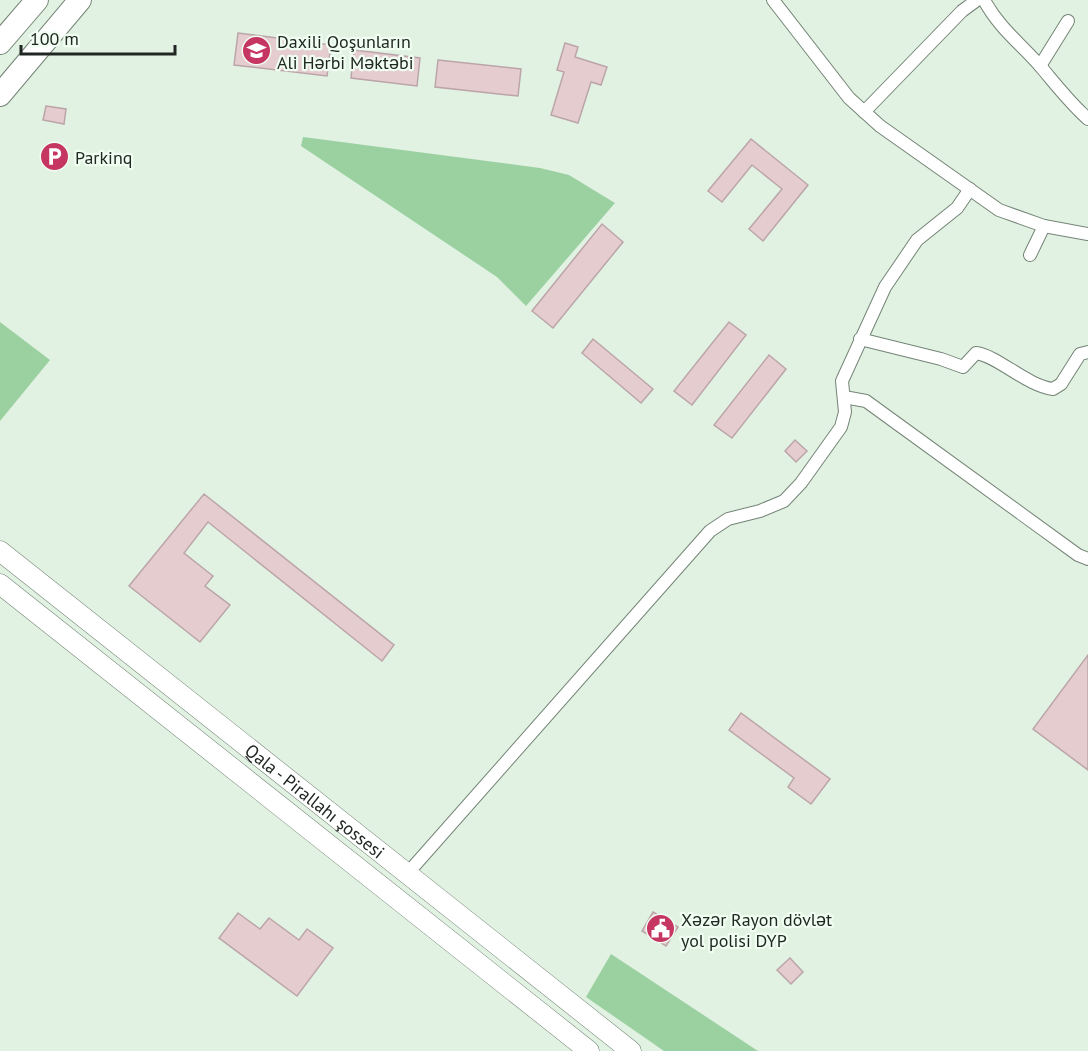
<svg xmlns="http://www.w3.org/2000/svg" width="1088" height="1051" font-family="'PT Sans',sans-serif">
	<rect width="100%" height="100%" fill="#e1f2e2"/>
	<g fill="#9bd0a0">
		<path d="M303,137L540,168L569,175L615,203L526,306L497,277L301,146Z"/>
		<path d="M0,322L50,360L0,421Z"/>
		<path d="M611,954L758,1051H664L586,997Z"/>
	</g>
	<g fill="#e4cccf" stroke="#bca5a9" stroke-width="1.5">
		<path d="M238,33L331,45L327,76L234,65Z"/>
		<path d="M565,43L578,47L575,57L607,67L601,85L591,82L578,123L551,115L564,72L557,70Z"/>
		<path d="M354,50L420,58L417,86L351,78Z"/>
		<path d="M438,60L521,69L518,96L435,87Z"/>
		<path d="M46,106L66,109L64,124L43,120Z"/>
		<path d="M751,139L808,185L763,241L749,229L782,189L752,165L722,202L708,191Z"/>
		<path d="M602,224L623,242L553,328L532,311Z"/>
		<path d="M729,322L746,335L692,405L674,391Z"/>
		<path d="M593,339L653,389L641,403L582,353Z"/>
		<path d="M769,355L786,369L732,438L714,425Z"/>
		<path d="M795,440L807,451L796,462L785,451Z"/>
		<path d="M204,494L394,645L382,661L208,522L184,553L213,576L205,586L230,605L200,642L129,586Z"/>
		<path d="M1088,655V770L1033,729Z"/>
		<path d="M741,713L830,779L811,804L788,787L794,778L729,730Z"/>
		<path d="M653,912L678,927L666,946L642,931Z"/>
		<path d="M238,913L260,929L269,918L299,940L307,929L333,948L297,996L219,938Z"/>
		<path d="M790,958L803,972L791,984L777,970Z"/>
	</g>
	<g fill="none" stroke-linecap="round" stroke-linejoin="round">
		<defs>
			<g id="street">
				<path d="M773,0L849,98L880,126L999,210L1044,226L1088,234"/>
				<path d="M984,0C999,28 1021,44 1041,67C1057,86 1070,103 1088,119"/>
				<path d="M1040,66L1068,21"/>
				<path d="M864,112L962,11L977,0"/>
				<path d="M1030,255L1044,226"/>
				<path d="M860,339L941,359L963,367L976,353C998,356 1027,386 1053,389L1061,384L1080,354L1088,352"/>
				<path d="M844,397L866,401L1078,555L1088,559"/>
				<path d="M407,874L710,531L728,519L760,511L784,501L801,483L841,427L845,412L842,381L885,287L917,240L957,208L970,189"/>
			</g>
			<g id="primary">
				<path id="s1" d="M0,551L631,1051"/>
				<path d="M0,584L589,1051"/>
			</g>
			<g id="highway">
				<path d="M0,43L37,0"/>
				<path d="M0,95L80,0"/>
			</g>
		</defs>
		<use href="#street" stroke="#748476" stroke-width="14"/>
		<use href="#primary" stroke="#748476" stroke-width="21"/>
		<use href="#highway" stroke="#748476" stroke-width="24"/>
		<use href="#street" stroke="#fff" stroke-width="12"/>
		<use href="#primary" stroke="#fff" stroke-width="20"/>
		<use href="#highway" stroke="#fff" stroke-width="22"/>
	</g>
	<defs>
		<symbol id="university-disc" viewBox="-11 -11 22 22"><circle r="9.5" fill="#c53662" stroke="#f0fef1"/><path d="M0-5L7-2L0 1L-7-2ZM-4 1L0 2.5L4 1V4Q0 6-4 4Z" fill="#fff"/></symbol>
		<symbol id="parking-disc" viewBox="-11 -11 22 22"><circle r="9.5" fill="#c53662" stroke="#f0fef1"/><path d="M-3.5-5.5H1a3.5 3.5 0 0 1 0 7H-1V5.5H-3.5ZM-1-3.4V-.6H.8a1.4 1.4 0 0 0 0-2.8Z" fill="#fff"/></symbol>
		<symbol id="civic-disc" viewBox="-11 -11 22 22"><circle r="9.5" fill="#c53662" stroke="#f0fef1"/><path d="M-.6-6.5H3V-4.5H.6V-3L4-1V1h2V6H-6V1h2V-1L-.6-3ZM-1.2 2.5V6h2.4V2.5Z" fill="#fff"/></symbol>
	</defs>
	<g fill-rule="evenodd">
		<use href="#university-disc" x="240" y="34" width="33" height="33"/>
		<use href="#parking-disc" x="38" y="140" width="33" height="33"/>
		<use href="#civic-disc" x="644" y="912" width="33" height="33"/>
	</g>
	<g text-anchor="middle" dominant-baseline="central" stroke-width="4.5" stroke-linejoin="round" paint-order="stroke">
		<g font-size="18" fill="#212722" stroke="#f0fef1" text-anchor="start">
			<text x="277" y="41">Daxili Qoşunların<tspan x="277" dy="21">Ali Hərbi Məktəbi</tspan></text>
			<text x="75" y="157">Parkinq</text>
			<text x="681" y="919">Xəzər Rayon dövlət<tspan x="681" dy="21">yol polisi DYP</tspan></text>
		</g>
		<g font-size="18" fill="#212722" stroke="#f0fef1">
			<text stroke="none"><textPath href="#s1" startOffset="402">Qala - Pirallahı şossesi</textPath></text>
		</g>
	</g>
	<path d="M21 45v9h154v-9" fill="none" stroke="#212722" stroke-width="3"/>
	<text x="30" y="45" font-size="18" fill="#212722" stroke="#f0fef1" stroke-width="4.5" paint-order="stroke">100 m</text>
</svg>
